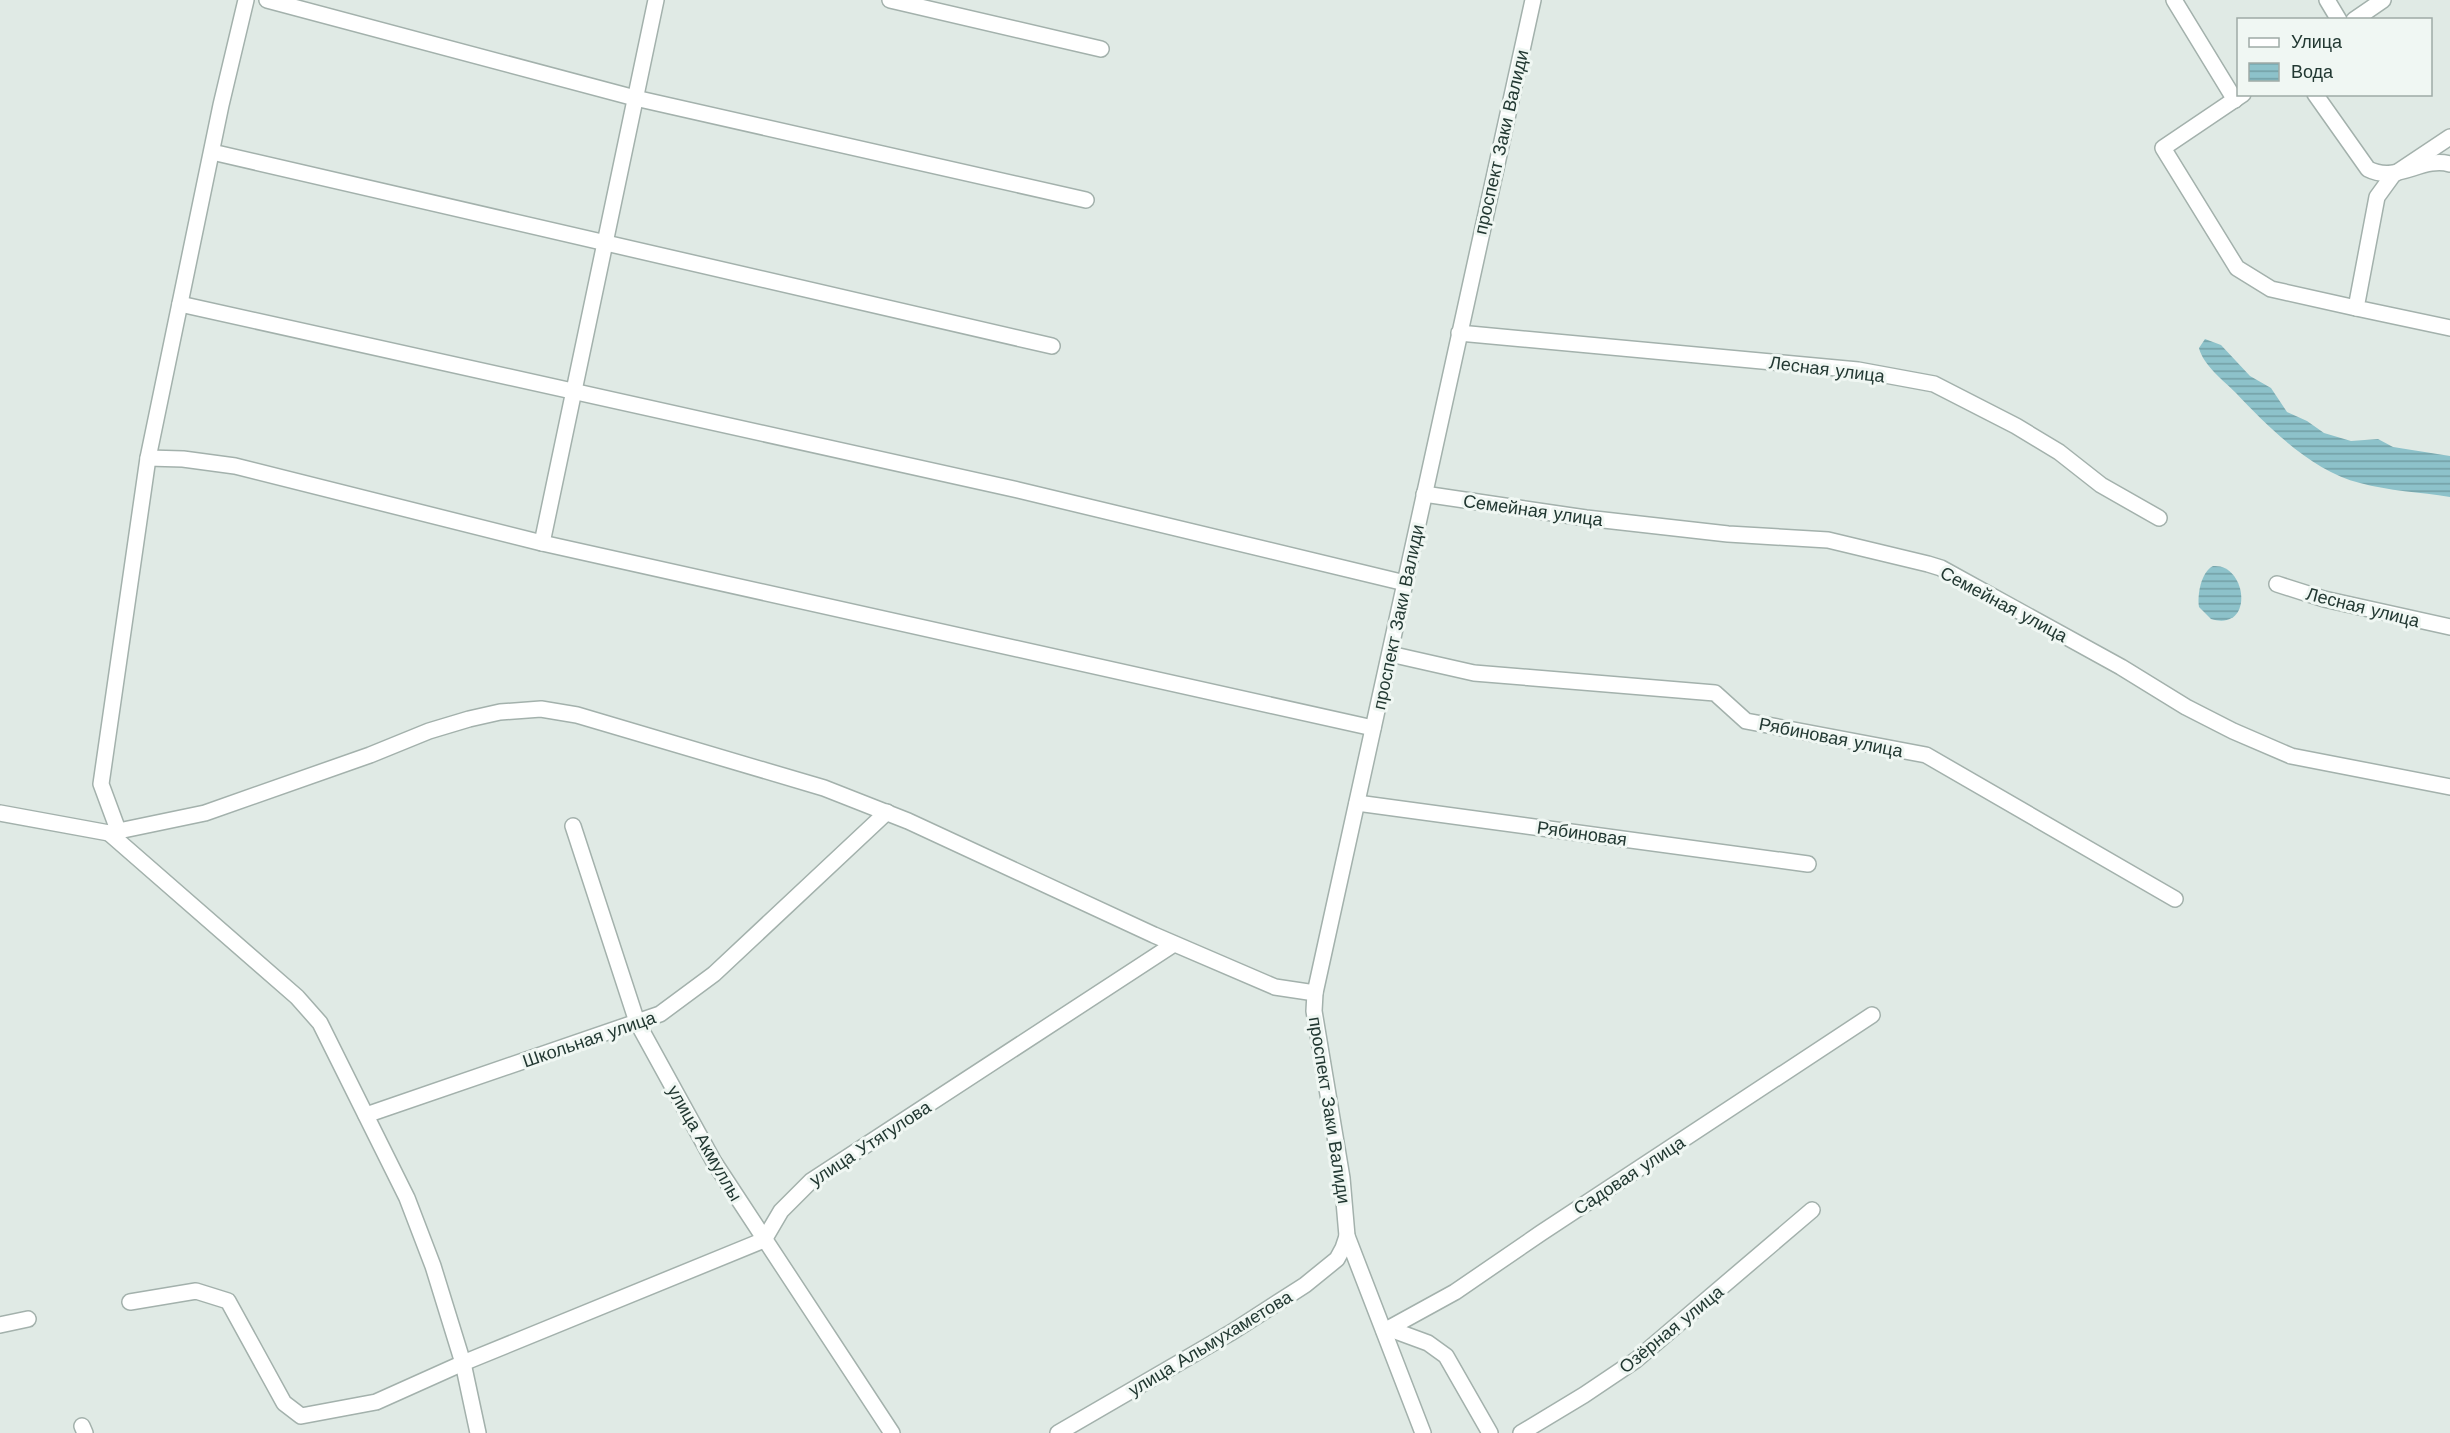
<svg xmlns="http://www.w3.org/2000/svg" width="2450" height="1433" font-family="'Work Sans',sans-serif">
	<defs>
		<pattern id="water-rules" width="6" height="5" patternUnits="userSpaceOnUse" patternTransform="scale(1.5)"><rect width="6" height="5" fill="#8dc2ca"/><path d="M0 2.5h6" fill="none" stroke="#739fa5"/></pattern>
	</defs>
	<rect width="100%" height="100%" fill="#e0eae5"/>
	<g fill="url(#water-rules)">
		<path d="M2205,339L2221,345L2250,376L2271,388L2287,412L2307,421L2324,433L2351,441L2378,439L2393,447L2450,456V497C2420,492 2389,491 2360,483C2312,471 2269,428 2236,393C2224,381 2203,365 2199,348Z"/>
		<path d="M2213,566C2247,563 2255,632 2211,619L2199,607C2197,595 2201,572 2213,566Z"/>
	</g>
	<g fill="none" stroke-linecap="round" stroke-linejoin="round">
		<defs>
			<g id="minor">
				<path d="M267,0L635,98L1086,200"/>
				<path d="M890,0L1101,49"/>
				<path d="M2174,0L2235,100"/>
				<path d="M2327,0L2339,20"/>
				<path d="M2354,20L2383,0"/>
				<path d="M2243,94L2163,148L2237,268L2271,289L2356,308"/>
				<path d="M2315,94L2368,169C2397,184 2422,156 2450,164"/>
				<path d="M2450,137L2393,175L2377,197L2356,308L2450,328"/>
				<path d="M212,152L1052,346"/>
				<path d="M180,304L1018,490L1405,583"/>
				<path d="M1459,333L1858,370L1934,384L2016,426L2059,452L2101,485L2159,518"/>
				<path d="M148,458L183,459L235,466L542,543L1373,728"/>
				<path d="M1424,494L1586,518L1728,534L1828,540L1928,564L1941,568L2121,667L2186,707L2233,731L2291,756L2450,787"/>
				<path d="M542,543L656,0"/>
				<path d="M2277,584L2324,599L2450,627"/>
				<path d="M1390,654L1474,673L1715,693L1746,721L1926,755L2175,899"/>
				<path d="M1357,803L1808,864"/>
				<path d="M0,813L109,833L205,813L370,755L429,731L469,719L500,712L541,709L577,715L824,788L908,821L1154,935L1275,987L1315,993"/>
				<path d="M573,826L637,1022L714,1162L892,1433"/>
				<path d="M118,830L101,784L148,458L221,105L246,0"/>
				<path d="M109,833L297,997L320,1023L407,1198L433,1266L463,1363L478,1433"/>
				<path d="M366,1115L660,1014L714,974L887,812"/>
				<path d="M130,1302L196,1291L228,1301L284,1403L301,1416L376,1402L463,1363L764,1240L781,1211L811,1181L1174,944"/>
				<path d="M0,1325L28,1319"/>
				<path d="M1390,1329L1428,1343L1446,1356L1490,1433"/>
				<path d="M1384,1331L1455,1292L1541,1233L1872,1015"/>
				<path d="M82,1426L85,1433"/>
				<path d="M1058,1433L1232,1332L1305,1285L1337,1259L1343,1248L1347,1236"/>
				<path d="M1423,1433L1347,1236L1342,1178L1314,1011L1315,993L1533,0"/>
				<path d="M1521,1433L1584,1395L1636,1360L1812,1210"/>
			</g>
		</defs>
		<use href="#minor" stroke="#a3b1ac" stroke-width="18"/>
		<use href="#minor" stroke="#fff" stroke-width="15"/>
	</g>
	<g text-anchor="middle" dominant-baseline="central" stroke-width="6" stroke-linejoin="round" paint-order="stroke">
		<g font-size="18" fill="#223832" stroke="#f0f7f3">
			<text transform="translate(1501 142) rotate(-77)">проспект Заки Валиди</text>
			<text transform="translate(1827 369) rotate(7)">Лесная улица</text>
			<text transform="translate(1533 510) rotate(8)">Семейная улица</text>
			<text transform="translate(2004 604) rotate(28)">Семейная улица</text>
			<text transform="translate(2363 607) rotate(14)">Лесная улица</text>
			<text transform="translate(1398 617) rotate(-78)">проспект Заки Валиди</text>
			<text transform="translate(1831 737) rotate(11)">Рябиновая улица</text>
			<text transform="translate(1582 833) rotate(8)">Рябиновая</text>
			<text transform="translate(589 1039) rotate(-19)">Школьная улица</text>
			<text transform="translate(1330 1110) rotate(81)">проспект Заки Валиди</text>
			<text transform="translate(705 1143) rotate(60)">улица Акмуллы</text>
			<text transform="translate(870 1143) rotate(-33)">улица Утягулова</text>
			<text transform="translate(1629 1175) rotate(-33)">Садовая улица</text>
			<text transform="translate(1671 1329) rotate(-39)">Озёрная улица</text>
			<text transform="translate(1210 1343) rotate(-31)">улица Альмухаметова</text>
		</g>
	</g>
	<rect x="2237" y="18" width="195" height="78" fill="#f0f7f3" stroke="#9eaba6" stroke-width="1.5"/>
	<rect x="2249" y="38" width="30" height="9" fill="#ffffff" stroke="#9eaba6" stroke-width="1.5"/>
	<text x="2291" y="48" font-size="18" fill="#223832">Улица</text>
	<rect x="2249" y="63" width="30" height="18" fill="url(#water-rules)" stroke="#9eaba6" stroke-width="1.5"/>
	<text x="2291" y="78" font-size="18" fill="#223832">Вода</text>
</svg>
